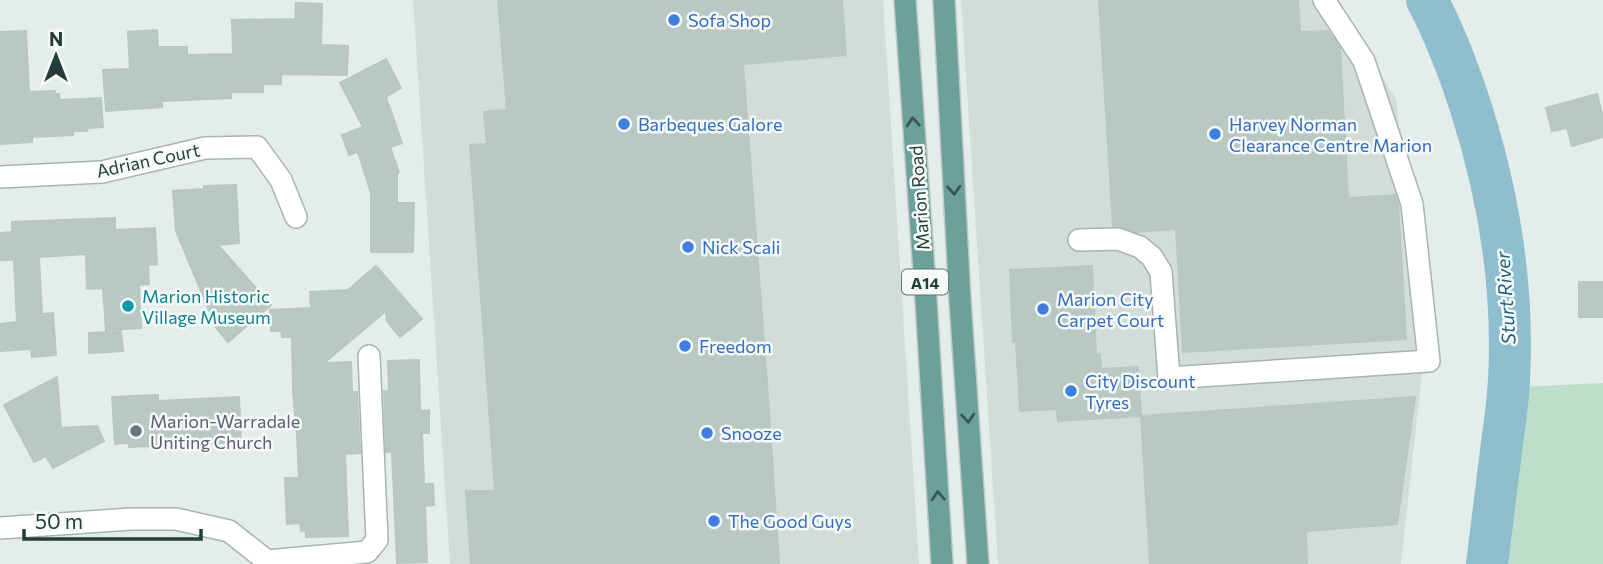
<svg xmlns="http://www.w3.org/2000/svg" width="1603" height="564" font-family="Commissioner,sans-serif">
	<rect width="100%" height="100%" fill="#e4edea"/>
	<g fill="#d2ddd9">
		<path d="M413,0H883L919,564H450Z"/>
		<path d="M961,0H1335L1396,99L1424,354L1401,564H998Z"/>
	</g>
	<path fill="#beddca" d="M1603,383V564H1498L1520,387Z"/>
	<g fill="none" stroke-linecap="round" stroke-linejoin="round">
		<path stroke="#8fbecf" stroke-width="42" d="M1427,0C1445,34 1459,71 1471,108C1499,196 1514,287 1509,380C1508,401 1505,422 1502,443C1497,483 1492,524 1487,564"/>
	</g>
	<g fill="#bac8c4" stroke="#b7c7c2" stroke-width="2">
		<path d="M498,0H842L846,55L743,64L768,397L779,564H471L466,491H495L470,145L487,144L484,112L507,110Z"/>
		<path d="M1099,0H1298L1300,32L1328,31L1340,48L1348,198L1395,195L1398,203L1406,339L1183,352L1176,229L1136,232L1122,227L1113,226Z"/>
		<path d="M296,3L322,4L321,45L348,46L347,75L281,74V84H263V92H231V98L162,101V107L106,111L103,70L130,69L128,32L157,30L158,47H187V55L233,54L232,20L295,19Z"/>
		<path d="M26,31L29,92L55,91V94H59L60,100L101,98L103,127L86,128L87,131H73V135L32,137V142L0,144V32Z"/>
		<path d="M386,59L401,88L386,97L402,143L390,147L399,172L397,173V203H414L413,252H371V193L358,152L349,155L342,135L363,127L340,83Z"/>
		<path d="M1597,94L1603,117V137L1572,146L1567,128L1552,131L1546,108Z"/>
		<path d="M236,185L239,243L218,245L271,305L228,342L208,318L211,315L176,231L173,191L204,189V186Z"/>
		<path d="M115,218V230L155,228L157,264L148,265L149,284L139,285L141,328L106,330L103,288L87,289L86,254L39,257L42,314L53,313L56,355L32,357L31,349L0,351V324L17,322L14,260H0V233L12,232V222Z"/>
		<path d="M376,266L422,319L400,337L387,321L386,311L324,363L351,362L352,392H357L360,453L345,454L348,536L306,537V530L301,531L300,523L287,524L285,478H299L296,415H295L293,389L292,337H282L281,331H271L270,310L311,308L310,292L348,290Z"/>
		<path d="M1092,266L1096,355L1100,354L1101,369L1138,367L1141,416L1058,421L1057,409L1020,411L1016,341L1013,342L1010,270Z"/>
		<rect x="1579" y="282" width="24" height="35"/>
		<path d="M121,331L123,351L89,353V333Z"/>
		<path d="M419,360L420,411L429,410V433H422L424,484H433L434,505L425,506L427,562L397,563L392,452H386L384,391H389L388,361Z"/>
		<path d="M57,377L61,428L97,426L104,441L53,468L46,456L34,462L4,405Z"/>
		<path d="M158,395V401L239,397L241,442L129,447V443L115,444L112,397Z"/>
		<path d="M1415,397L1397,524L1306,531L1307,564H1150L1141,416Z"/>
	</g>
	<g fill="none" stroke-linecap="round" stroke-linejoin="round">
		<defs>
			<g id="minor">
				<path d="M0,177L102,172L205,148L257,147L281,180L296,217"/>
				<path d="M1079,240L1118,239L1140,247L1152,257L1161,272L1169,378L1429,361L1412,204L1364,61L1324,0"/>
				<path d="M0,528L131,519H176L229,531L267,561L269,564"/>
				<path d="M267,561L367,552L377,540L369,356"/>
			</g>
			<g id="major">
				<path d="M905,0L926,300L942,564"/>
				<path d="M944,0L960,300L978,564"/>
			</g>
		</defs>
		<use href="#minor" stroke="#a7b5b2" stroke-width="24"/>
		<use href="#major" stroke="#c2c9c8" stroke-width="24"/>
		<use href="#minor" stroke="#fff" stroke-width="21"/>
		<use href="#major" stroke="#6ba199" stroke-width="21"/>
	</g>
	<defs><path id="oneway-chevron" d="M-2-3.5L2.5 0L-2 3.5" fill="none" stroke-width="1.6" stroke-linecap="round" stroke-linejoin="round" transform="scale(1.75)"/></defs>
	<g stroke="#365752">
		<use href="#oneway-chevron" transform="translate(913 122) rotate(-94)"/>
		<use href="#oneway-chevron" transform="translate(954 190) rotate(87)"/>
		<use href="#oneway-chevron" transform="translate(968 418) rotate(86)"/>
		<use href="#oneway-chevron" transform="translate(938 496) rotate(-93)"/>
	</g>
	<g fill="#3f7fe0" stroke="#f5faf8" stroke-width="2.5">
		<circle cx="674" cy="20" r="7"/>
		<circle cx="624" cy="124" r="7"/>
		<circle cx="1215" cy="134" r="7"/>
		<circle cx="688" cy="247" r="7"/>
		<circle cx="1043" cy="309" r="7"/>
		<circle cx="685" cy="346" r="7"/>
		<circle cx="1071" cy="391" r="7"/>
		<circle cx="707" cy="433" r="7"/>
		<circle cx="714" cy="521" r="7"/>
	</g>
	<circle fill="#0f9aa8" stroke="#f5faf8" stroke-width="2.5" cx="128" cy="306" r="7"/>
	<circle fill="#6b7280" stroke="#f5faf8" stroke-width="2.5" cx="136" cy="431" r="7"/>
	<g text-anchor="middle" dominant-baseline="central" stroke-width="5" stroke-linejoin="round" paint-order="stroke">
		<rect fill="#f5faf8" stroke="#637673" stroke-width="2" x="902" y="269.5" width="46" height="25" rx="5"/>
		<g font-size="16" font-weight="bold" fill="#243e3a">
			<text x="925" y="282">A14</text>
		</g>
		<g font-size="18" fill="#366cbe" stroke="#f5faf8" text-anchor="start">
			<text x="688" y="20">Sofa Shop</text>
			<text x="638" y="124">Barbeques Galore</text>
			<text x="1229" y="124">Harvey Norman<tspan x="1229" dy="21">Clearance Centre Marion</tspan></text>
			<text x="702" y="247">Nick Scali</text>
			<text x="1057" y="299">Marion City<tspan x="1057" dy="21">Carpet Court</tspan></text>
			<text x="699" y="346">Freedom</text>
			<text x="1085" y="381">City Discount<tspan x="1085" dy="21">Tyres</tspan></text>
			<text x="721" y="433">Snooze</text>
			<text x="728" y="521">The Good Guys</text>
		</g>
		<g font-size="18" fill="#243e3a" stroke="#f5faf8">
			<text transform="translate(148 160) rotate(-12)">Adrian Court</text>
			<text transform="translate(919 198) rotate(-94)">Marion Road</text>
		</g>
		<g font-size="18" fill="#0d838f" stroke="#f5faf8" text-anchor="start">
			<text x="142" y="296">Marion Historic<tspan x="142" dy="21">Village Museum</tspan></text>
		</g>
		<g font-size="18" fill="#5b616d" stroke="#f5faf8" text-anchor="start">
			<text x="150" y="421">Marion-Warradale<tspan x="150" dy="21">Uniting Church</tspan></text>
		</g>
		<g font-size="19" font-style="italic" fill="#205f78" stroke="#f5faf8">
			<text transform="translate(1505 298) rotate(-94)">Sturt River</text>
		</g>
	</g>
	<g transform="translate(56 56)" stroke="#f5faf8" stroke-width="5" paint-order="stroke">
	<path d="M0-5L12 26L0 18L-12 26Z" fill="#243e3a"/>
	<text y="-10" font-size="19" font-weight="bold" text-anchor="middle" fill="#243e3a">N</text>
	</g>
	<path d="M24 529v10h177v-10" fill="none" stroke="#243e3a" stroke-width="3.5"/>
	<text x="35" y="529" font-size="21" fill="#243e3a" stroke="#f5faf8" stroke-width="5" paint-order="stroke">50 m</text>
</svg>
